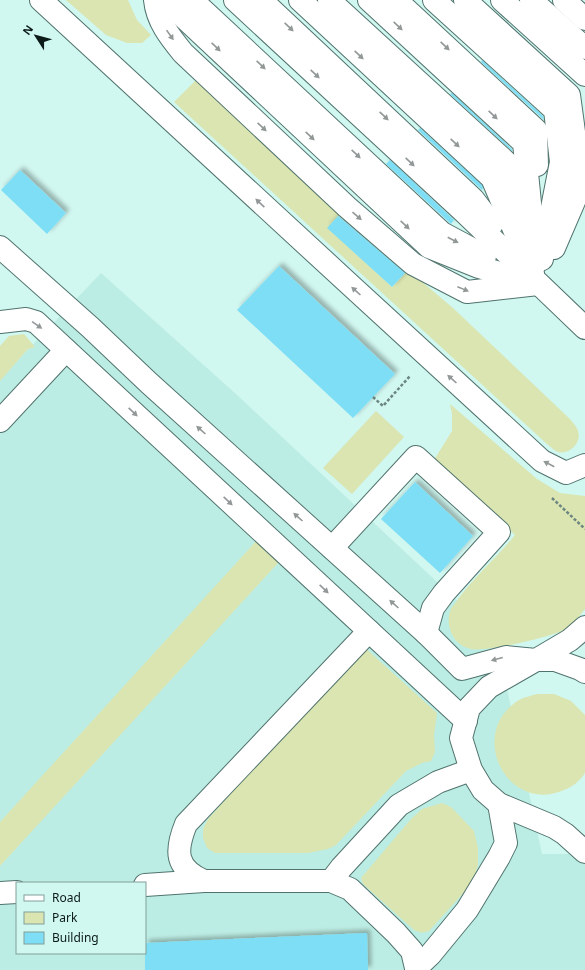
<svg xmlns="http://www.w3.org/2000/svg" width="585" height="970" font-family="'Noto Sans',sans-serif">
	<defs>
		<filter id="shadow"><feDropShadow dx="3.5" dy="-3.5" stdDeviation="2" flood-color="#0004"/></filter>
	</defs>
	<rect width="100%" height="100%" fill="#d0f7f0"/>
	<path fill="#bcede4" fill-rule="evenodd" d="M101,273L236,394L496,637L542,854H576L585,859V970H0V379ZM17,883H145V953H17Z"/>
	<g fill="#dbe5b1">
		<path d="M66,0H128L137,20L151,35L142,43H127L106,35Z"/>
		<path d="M197,79L342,213L328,228L392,287L408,270L453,308L571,420C573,423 577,427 578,431C582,442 570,455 558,452C555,451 551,447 548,445L174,102Z"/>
		<path d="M24,334L35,347L28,349L0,381V346L9,336Z"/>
		<path d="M450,404L537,479L560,493L585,496V609C580,615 573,625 566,629C552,637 486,652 471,649C454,646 445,627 450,611C451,607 456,603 458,599C475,576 497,557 515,535L434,460L452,431V414Z"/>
		<path d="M376,411L404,437L352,494L323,468Z"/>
		<path d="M259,538L280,556L278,563L0,866V822Z"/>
		<path d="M363,646L437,713L434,735L435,752L431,761L422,763L406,771L336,845L328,849L308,853H215L207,848L203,838V829L208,819Z"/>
		<path d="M537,694H554L571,701L585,715V773C580,781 572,787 564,790C507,815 466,733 519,700C524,697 531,696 537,694Z"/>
		<path d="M442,803L451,807L474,831L478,848V865L474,879L467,889L429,931C423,933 420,933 414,930L363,884L361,878L411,819L422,809Z"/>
	</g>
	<g fill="#7edef6" filter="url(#shadow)">
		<path d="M482,60L543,116L544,120L481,62Z"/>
		<path d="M452,93L512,149V151L450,94Z"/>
		<path d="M420,128L482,185L483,188L482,190L418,130Z"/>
		<path d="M390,160L454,220L451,224L386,164Z"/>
		<path d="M20,170L66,213L47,234L1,190Z"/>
		<path d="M338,216L405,273L392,287L327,228Z"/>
		<path d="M279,266L395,374L353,418L237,310Z"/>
		<path d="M415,482L473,536L440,573L381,519Z"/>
		<path d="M367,933L368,970H145V943Z"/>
	</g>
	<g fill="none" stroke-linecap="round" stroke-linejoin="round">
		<defs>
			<g id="minor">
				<path d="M41,0L347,282L542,461L566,473L585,465"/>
				<path d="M155,0C157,21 170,37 183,53L347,207L413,264L467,292L538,284"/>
				<path d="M168,0L178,12L429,247L479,267L527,281"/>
				<path d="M192,0L442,233L485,256"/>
				<path d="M235,0L463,211L585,328"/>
				<path d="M261,0L473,199L492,224"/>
				<path d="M300,0L492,178L533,274"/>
				<path d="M329,0L507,163L520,215"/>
				<path d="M369,0L524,143L536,263"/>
				<path d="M396,0L536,130L537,165"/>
				<path d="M434,0L555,110L561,162L542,259"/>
				<path d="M465,0L569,95L577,154L567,187"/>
				<path d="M502,0L585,75"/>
				<path d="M531,0L585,48"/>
				<path d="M564,0L585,19"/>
				<path d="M0,247L90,327L149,383L426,633L462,669L506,657L536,660L570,640L585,627"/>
				<path d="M554,248L585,176"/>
				<path d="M0,322L26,319L36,322L466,721"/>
				<path d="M0,421L66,350"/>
				<path d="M332,548L416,457L499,532L444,593L433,608L426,633"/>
				<path d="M585,672L580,669L555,660H536L489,687L469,708L461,738L471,770L483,790L499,804L554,827L565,834L585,852"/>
				<path d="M204,881C175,868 175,851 186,824L369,631"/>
				<path d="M331,881L341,868L399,805L438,782L471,770"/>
				<path d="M145,885L204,881H331L350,889L396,933L412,951L416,968"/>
				<path d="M0,893L17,892"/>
				<path d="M416,970V968L430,955L467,910L499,857L506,843L499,804"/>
			</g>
		</defs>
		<use href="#minor" stroke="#50736d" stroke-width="24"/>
		<g stroke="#6b8580" stroke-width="2.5" stroke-dasharray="3 2" stroke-linecap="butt">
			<path d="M373,397L383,406L410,376"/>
			<path d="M552,498L585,529"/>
		</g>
		<use href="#minor" stroke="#fff" stroke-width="22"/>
	</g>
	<defs><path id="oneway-solid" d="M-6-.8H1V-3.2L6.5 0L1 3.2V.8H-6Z"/></defs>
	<g fill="#929897">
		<use href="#oneway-solid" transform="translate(398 26) rotate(43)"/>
		<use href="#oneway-solid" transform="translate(289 27) rotate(43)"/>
		<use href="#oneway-solid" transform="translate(170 35) rotate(55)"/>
		<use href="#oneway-solid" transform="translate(445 46) rotate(43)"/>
		<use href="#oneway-solid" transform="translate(216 47) rotate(43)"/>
		<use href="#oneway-solid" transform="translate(359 55) rotate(43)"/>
		<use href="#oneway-solid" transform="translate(261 65) rotate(43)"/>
		<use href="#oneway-solid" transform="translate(315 74) rotate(43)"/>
		<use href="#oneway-solid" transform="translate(493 115) rotate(43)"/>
		<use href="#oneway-solid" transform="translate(384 116) rotate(43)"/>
		<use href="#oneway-solid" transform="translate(262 127) rotate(43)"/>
		<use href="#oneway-solid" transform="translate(310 136) rotate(43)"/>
		<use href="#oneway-solid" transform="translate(455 143) rotate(43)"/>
		<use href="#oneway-solid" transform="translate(356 154) rotate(43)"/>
		<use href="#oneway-solid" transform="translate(410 162) rotate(43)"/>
		<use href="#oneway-solid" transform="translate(260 203) rotate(-137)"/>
		<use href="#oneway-solid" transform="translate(357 216) rotate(41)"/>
		<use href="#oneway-solid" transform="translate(405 225) rotate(43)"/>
		<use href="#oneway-solid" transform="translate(453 240) rotate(28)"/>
		<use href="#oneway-solid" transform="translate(463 289) rotate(22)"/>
		<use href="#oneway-solid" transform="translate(356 291) rotate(-138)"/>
		<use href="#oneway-solid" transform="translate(37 325) rotate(35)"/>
		<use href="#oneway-solid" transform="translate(452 379) rotate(-138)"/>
		<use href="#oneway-solid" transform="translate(133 412) rotate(43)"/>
		<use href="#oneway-solid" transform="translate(201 430) rotate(-138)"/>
		<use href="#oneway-solid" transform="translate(549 464) rotate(-153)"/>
		<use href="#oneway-solid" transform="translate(228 501) rotate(43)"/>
		<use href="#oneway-solid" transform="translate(298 517) rotate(-138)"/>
		<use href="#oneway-solid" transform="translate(324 589) rotate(43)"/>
		<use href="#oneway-solid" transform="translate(394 604) rotate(-138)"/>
		<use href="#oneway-solid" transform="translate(497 659) rotate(165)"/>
	</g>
	<rect x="16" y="882" width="130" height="72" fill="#d0f7f0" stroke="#829f9a"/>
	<rect x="24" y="895" width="20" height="6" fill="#ffffff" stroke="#829f9a"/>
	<text x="52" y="902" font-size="12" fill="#0c1b18">Road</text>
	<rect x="24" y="912" width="20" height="12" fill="#dbe5b1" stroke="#829f9a"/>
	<text x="52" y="922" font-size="12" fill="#0c1b18">Park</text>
	<rect x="24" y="932" width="20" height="12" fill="#7edef6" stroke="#829f9a"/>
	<text x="52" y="942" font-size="12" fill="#0c1b18">Building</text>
	<g transform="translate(36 36) rotate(306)" stroke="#d0f7f0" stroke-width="3" paint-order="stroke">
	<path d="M0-3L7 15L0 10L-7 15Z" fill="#0c1b18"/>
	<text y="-6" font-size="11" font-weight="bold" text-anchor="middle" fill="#0c1b18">N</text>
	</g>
</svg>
